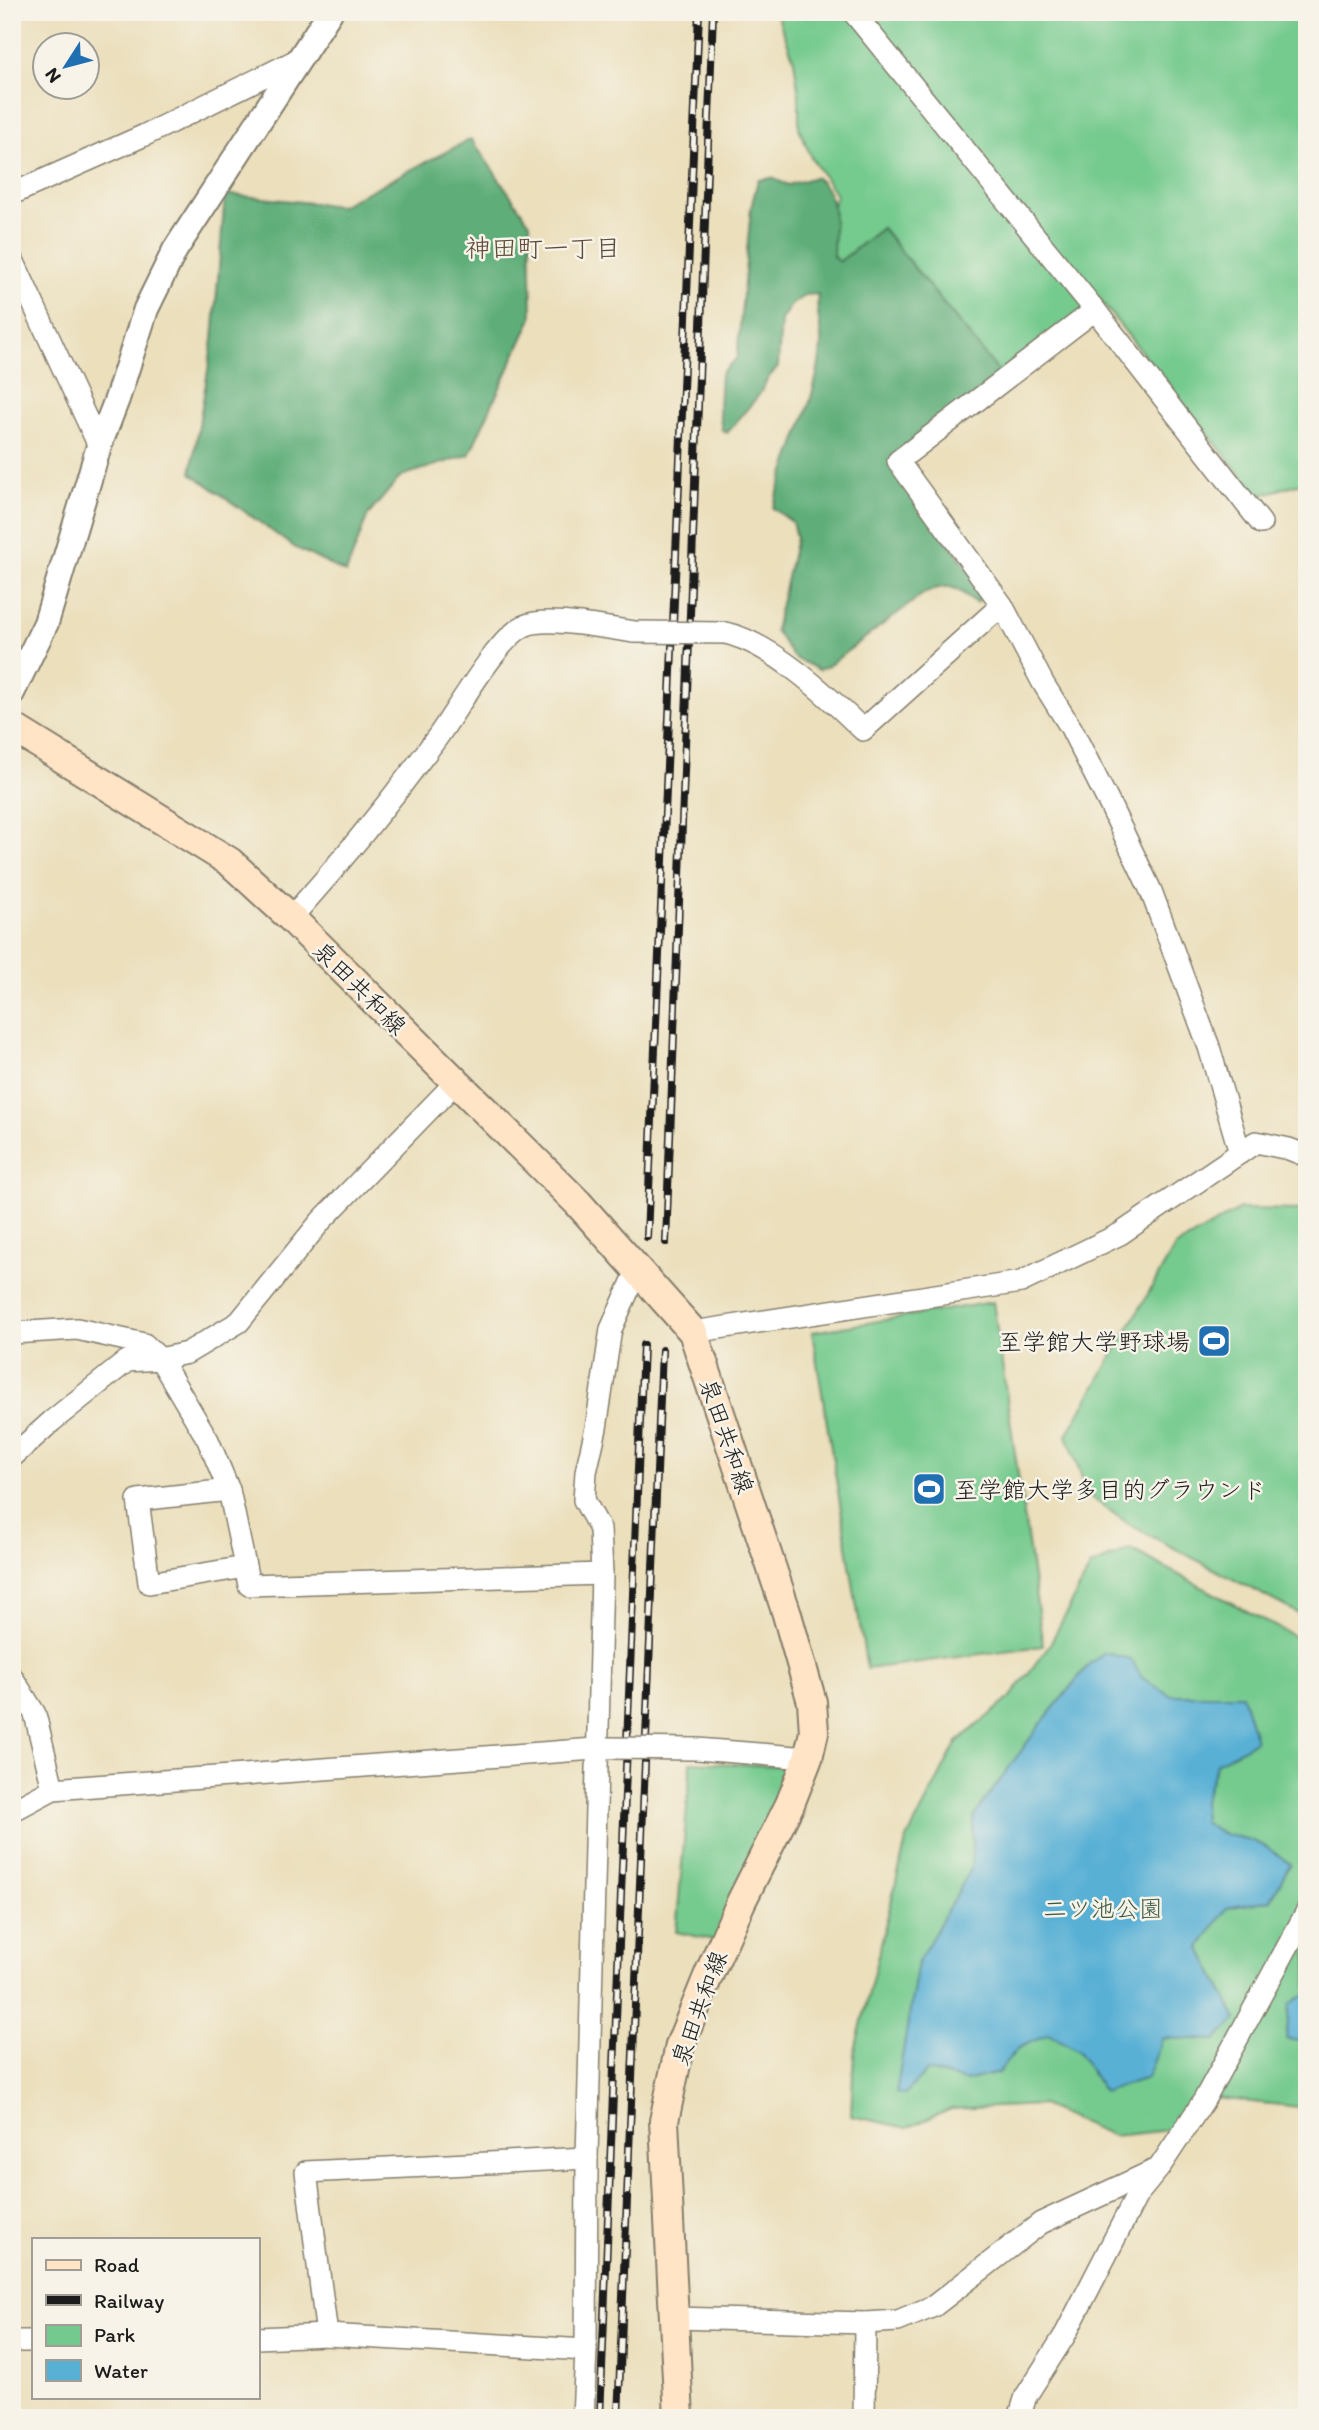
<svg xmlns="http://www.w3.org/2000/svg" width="1319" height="2430" font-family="Itim,'Klee One',sans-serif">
	<rect width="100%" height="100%" fill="#f7f3e8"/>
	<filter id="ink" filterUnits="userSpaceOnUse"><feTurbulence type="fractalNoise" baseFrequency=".0143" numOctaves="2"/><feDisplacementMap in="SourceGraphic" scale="14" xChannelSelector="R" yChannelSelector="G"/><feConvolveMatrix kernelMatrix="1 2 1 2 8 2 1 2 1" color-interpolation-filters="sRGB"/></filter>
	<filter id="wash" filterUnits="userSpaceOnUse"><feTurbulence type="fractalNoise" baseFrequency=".00686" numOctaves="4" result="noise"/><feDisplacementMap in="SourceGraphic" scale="28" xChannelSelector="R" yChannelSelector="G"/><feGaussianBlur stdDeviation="1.57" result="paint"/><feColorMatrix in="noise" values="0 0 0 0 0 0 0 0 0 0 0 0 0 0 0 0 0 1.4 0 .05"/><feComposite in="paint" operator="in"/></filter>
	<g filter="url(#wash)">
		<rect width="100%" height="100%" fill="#ebdfbc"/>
		<g fill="#74ca8e" stroke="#487355" stroke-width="2">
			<path d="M776,12H1307V481L1258,496L1098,298L1002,376L882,228L839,262L833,256V206L836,195L811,157L799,128V95L794,60Z"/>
			<path d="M1240,1209L1307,1210V1615L1303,1616L1130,1525L1088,1495L1067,1435L1175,1247Z"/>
			<path d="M993,1302L1043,1646L867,1669L812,1332Z"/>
			<path d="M1130,1549L1307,1643V2108L1217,2098L1169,2130L1113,2136L1042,2105L951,2109L907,2128L851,2116L854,2054L906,1841L957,1742L1010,1698L1050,1644L1091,1566Z"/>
			<path d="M691,1762L800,1767L719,1941L676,1932Z"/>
		</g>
		<g fill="#5fae79" stroke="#3e654a" stroke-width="2">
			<path d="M471,139L530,223L532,318L469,455L401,476L368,515L346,573L294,547L191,473L213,340L225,194L340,206Z"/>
			<path d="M815,177C841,195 833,230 833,257L839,262L882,228L1002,376L891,462L982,588L983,598L976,603C954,586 949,581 923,594L828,666L819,670L793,657L775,630L796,538L792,522L773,508C788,454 816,404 821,348C823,330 815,313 818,294L805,295L791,305L781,320L778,367L768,378L759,395L727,433L722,430L719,409L721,373L737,358L751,208L758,180L772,178L788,185Z"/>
		</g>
		<g fill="#58b0d5" stroke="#3a6678" stroke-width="2">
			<path d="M1105,1653L1131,1659L1141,1677L1170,1695H1242L1256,1741L1217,1763L1203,1802L1204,1822C1221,1836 1226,1834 1246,1839C1262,1843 1278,1854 1290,1864L1271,1900L1227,1908L1200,1947L1237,2019L1216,2040L1163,2038L1147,2078L1104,2092L1078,2051L1049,2034L1018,2048L998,2073L966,2081L927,2071L904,2095L896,2093L918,1962L971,1869L974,1816L1042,1722L1090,1663Z"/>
			<path d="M1307,1993V2042L1286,2039L1290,2004Z"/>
		</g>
	</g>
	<g filter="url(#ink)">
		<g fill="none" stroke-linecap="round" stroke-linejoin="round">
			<defs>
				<g id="minor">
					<path d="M853,12L1095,310L1261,523"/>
					<path d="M12,194L145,135L301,58"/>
					<path d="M12,258L99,446"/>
					<path d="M1095,310L898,461L1002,605L1043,683L1071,728L1110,805L1151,891L1209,1047L1240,1153"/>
					<path d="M725,633C772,643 829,697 863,730L1002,605"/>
					<path d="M291,918C342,861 391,801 436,739C456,712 497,639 524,626C545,615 610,629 634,632"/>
					<path d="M693,1332L1021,1282L1120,1234L1256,1142L1289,1149L1307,1156"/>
					<path d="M12,1333L77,1329L144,1344L160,1359L208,1440L229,1490L249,1585L602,1574"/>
					<path d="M12,1457L52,1421L127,1361L160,1359L187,1353L239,1322L321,1221L455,1083"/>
					<path d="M229,1490L138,1500L149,1583L245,1567"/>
					<path d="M12,1677L35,1714L53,1789"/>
					<path d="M697,1749L808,1758"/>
					<path d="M12,1811L53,1789L608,1748"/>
					<path d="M673,2318L865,2323L898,2321L934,2306L1041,2223L1153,2171"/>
					<path d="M327,2335L306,2172L587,2158"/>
					<path d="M257,2338L327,2335L586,2350"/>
					<path d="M12,2341H33"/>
					<path d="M583,2418L586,2350L587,2158L602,1574L600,1529L584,1500L586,1472L596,1428L611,1329L637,1271"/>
					<path d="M864,2418L865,2323"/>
					<path d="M1019,2418L1026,2396L1065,2335L1137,2195L1159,2168L1204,2100L1307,1911"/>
				</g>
				<path id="tertiary" d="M12,693L46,623L99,446L117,399L146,309L175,250L330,12"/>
				<path id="secondary" d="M12,727L230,862L291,918L578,1203L693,1332L786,1611L812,1702L814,1732L808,1758L790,1804L741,1902L709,1974L680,2045L664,2121L679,2418"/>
			</defs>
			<use href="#minor" stroke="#847e6c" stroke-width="24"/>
			<use href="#tertiary" stroke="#847e6c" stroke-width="28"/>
			<use href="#secondary" stroke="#847e6c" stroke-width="32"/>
			<use href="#minor" stroke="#fff" stroke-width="21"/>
			<use href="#tertiary" stroke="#fff" stroke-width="24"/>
			<use href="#secondary" stroke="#ffe4c6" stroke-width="28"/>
			<defs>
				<g id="rail">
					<path d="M647,1237L699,12"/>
					<path d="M666,1242L713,12"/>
					<path d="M600,2418L643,1345"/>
					<path d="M618,2418L662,1350"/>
				</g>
			</defs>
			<use href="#rail" stroke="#1c1c1c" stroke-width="8"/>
			<use href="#rail" stroke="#f7f3e8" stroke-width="5" stroke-dasharray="16" stroke-linecap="butt"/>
			<defs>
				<g id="minor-bridge">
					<path d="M634,632L725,633"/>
					<path d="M608,1748L697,1749"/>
				</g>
			</defs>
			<use href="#minor-bridge" stroke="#847e6c" stroke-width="24" stroke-linecap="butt"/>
			<use href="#minor-bridge" stroke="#fff" stroke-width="21"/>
		</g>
	</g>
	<defs>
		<symbol id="stadium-square" viewBox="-11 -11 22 22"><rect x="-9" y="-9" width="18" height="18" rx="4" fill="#1f6fb2" stroke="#f7f3e8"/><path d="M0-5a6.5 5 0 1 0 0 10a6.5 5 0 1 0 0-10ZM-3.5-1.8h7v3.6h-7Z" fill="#fff"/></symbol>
	</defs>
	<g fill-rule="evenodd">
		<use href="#stadium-square" x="1195" y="1322" width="38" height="38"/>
		<use href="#stadium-square" x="910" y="1470" width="38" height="38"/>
	</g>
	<g text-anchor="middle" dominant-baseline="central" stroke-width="5" stroke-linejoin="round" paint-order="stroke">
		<g font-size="24" fill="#1c1c1c" stroke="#f7f3e8">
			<text transform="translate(360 988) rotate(45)">泉田共和線</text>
			<text transform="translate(727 1436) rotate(71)">泉田共和線</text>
			<text transform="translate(699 2008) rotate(-70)">泉田共和線</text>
		</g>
		<g font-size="24" fill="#1c1c1c" stroke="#f7f3e8" text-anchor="end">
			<text x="1190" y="1341">至学館大学野球場</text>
			<text x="954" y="1489" text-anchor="start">至学館大学多目的グラウンド</text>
		</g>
		<g font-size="24" fill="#3b5944" stroke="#f7f3e8">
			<text x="1103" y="1908">二ツ池公園</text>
		</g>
		<g font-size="26" fill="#5e4b38" stroke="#f7f3e8">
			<text x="543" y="248">神田町一丁目</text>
		</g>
	</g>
	<rect width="1319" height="2430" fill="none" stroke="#f7f3e8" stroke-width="42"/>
	<rect x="32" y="2238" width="228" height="161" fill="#f7f3e8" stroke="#9f9d96" stroke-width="2"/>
	<rect x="46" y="2260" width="35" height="10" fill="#ffe4c6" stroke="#9f9d96" stroke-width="2"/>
	<text x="94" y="2272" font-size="21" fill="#1c1c1c">Road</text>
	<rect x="46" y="2295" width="35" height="10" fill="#1c1c1c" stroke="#9f9d96" stroke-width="2"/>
	<text x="94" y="2308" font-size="21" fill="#1c1c1c">Railway</text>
	<rect x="46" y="2325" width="35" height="21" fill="#74ca8e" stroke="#9f9d96" stroke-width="2"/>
	<text x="94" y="2342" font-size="21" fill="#1c1c1c">Park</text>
	<rect x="46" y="2360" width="35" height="21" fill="#58b0d5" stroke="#9f9d96" stroke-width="2"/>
	<text x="94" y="2378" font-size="21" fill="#1c1c1c">Water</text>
	<g transform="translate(66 66) rotate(234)"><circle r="33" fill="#f7f3e8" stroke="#9f9d96" stroke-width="2"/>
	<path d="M0-5L12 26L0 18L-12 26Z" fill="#1f6fb2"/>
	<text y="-10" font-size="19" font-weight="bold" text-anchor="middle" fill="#1c1c1c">N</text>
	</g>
</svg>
